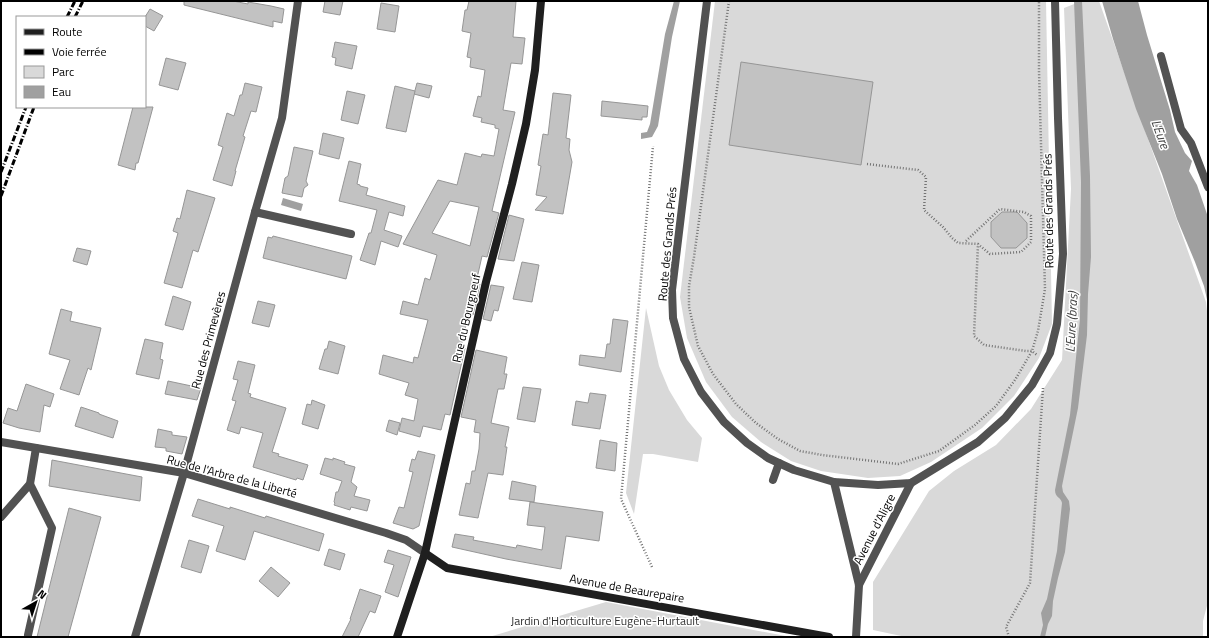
<svg xmlns="http://www.w3.org/2000/svg" width="1209" height="638" font-family="'Titillium Web',sans-serif">
	<rect width="100%" height="100%" fill="#fff"/>
	<g fill="#d9d9d9">
		<path d="M715,1H1046L1052,324L1039,358L1014,396L982,428L931,462L900,476L868,478L821,471L791,461L761,442L732,417L706,382L687,338L680,297Z"/>
		<path d="M1082,1H1099L1206,302L1208,320V602L1203,621V637H906L873,630V582L929,491L954,471L996,445L1031,409L1062,360L1071,189L1064,8Z"/>
		<path d="M646,308L659,366L669,390L687,420L702,438L698,462L653,454H643L634,514L626,493Z"/>
		<path d="M606,602L791,637H489Z"/>
	</g>
	<g fill="#a0a0a0">
		<path d="M674,1H680L672,37L658,126L652,137L641,139V133L647,132L650,124L665,34Z"/>
		<path d="M1074,1H1082L1090,176L1091,257L1088,294L1087,335L1078,408L1062,486L1063,492L1069,501L1070,509L1065,552L1058,578L1053,601L1052,616L1048,624L1045,637H1040L1043,625L1041,613L1047,599L1057,551L1062,503C1061,497 1055,498 1055,490L1070,415L1080,319L1081,182Z"/>
		<path d="M1102,1H1138L1147,35L1170,110L1175,132L1185,153L1192,161L1189,171L1197,185L1208,217V304L1204,286L1195,262L1177,219L1162,174L1136,109L1113,39Z"/>
		<path d="M283,198L303,204L301,211L281,205Z"/>
	</g>
	<g fill="#c2c2c2" stroke="#969696" fill-rule="evenodd">
		<path d="M184,1H233L248,4V2L271,6L284,9L282,23L273,21V27L184,5Z"/>
		<path d="M325,1H343L340,15L323,12Z"/>
		<path d="M469,1H516L513,37L525,38L522,64L511,63L503,110L515,112L492,211L499,213L487,257L482,256L476,283L480,284L473,315L469,314L464,333L461,347L465,348L450,415L445,414L441,430L423,426L420,437L399,431L402,418L414,421L418,399L405,395L409,383L379,374L383,355L413,363L414,357L418,358L428,320L400,314L403,301L418,305L425,278L430,280L437,255L403,244L438,180L457,185L465,153L481,157L482,154L494,156L499,129L495,128V125L481,122L482,118L473,116L478,96L481,97L485,70L470,67L471,58L467,57L471,33L462,31L465,10H467ZM450,201L479,207L470,246L432,233Z"/>
		<path d="M381,3L399,6L395,32L377,29Z"/>
		<path d="M150,9L163,16L154,31L145,26V17Z"/>
		<path d="M335,42L357,46L352,69L335,65L336,58L332,57Z"/>
		<path d="M166,58L186,63L178,90L159,85Z"/>
		<path d="M741,62L873,82L861,165L729,145Z"/>
		<path d="M245,83L262,87L256,112L251,111L243,136L245,137L235,171H236L232,186L213,180L223,147L218,145L227,113L234,116L240,95H242Z"/>
		<path d="M417,83L432,86L429,98L414,94Z"/>
		<path d="M395,86L415,91L406,132L386,128Z"/>
		<path d="M347,91L365,95L358,124L341,120Z"/>
		<path d="M553,93L571,95L566,138L570,139L569,150L572,162L563,214L535,210L547,197L536,195L541,166L538,165L543,134L548,135Z"/>
		<path d="M602,101L648,106L647,117H642V120L601,116Z"/>
		<path d="M133,107H153L138,163H136L135,170L118,165Z"/>
		<path d="M323,133L344,138L339,159L319,154Z"/>
		<path d="M294,147L313,151L306,181L308,185L304,188L302,197L282,193L285,178L288,176Z"/>
		<path d="M349,161L361,164L357,184L360,185V186L368,188L366,195L405,206L403,216L389,212L384,230L402,236L398,247L381,241L375,265L360,260L369,233H371L377,210L339,201Z"/>
		<path d="M187,190L215,198L198,252L193,250L182,288L164,283L178,233L173,231L177,218L180,219Z"/>
		<path d="M1002,212H1017L1027,223V238L1016,248H1001L991,237V222Z"/>
		<path d="M509,215L524,219L514,261L498,259Z"/>
		<path d="M273,236L352,256L346,279L263,258L268,237L272,238Z"/>
		<path d="M77,248L91,251L87,265L73,261Z"/>
		<path d="M522,262L539,265L532,302L513,299Z"/>
		<path d="M491,285L504,287L498,311L494,310L491,321L483,319Z"/>
		<path d="M173,296L191,302L183,330L165,325Z"/>
		<path d="M258,301L275,305L269,327L252,323Z"/>
		<path d="M61,309L72,312L70,321L101,328L91,370L88,368L79,395L60,389L70,360L49,354Z"/>
		<path d="M613,319L628,321L621,372L579,365L580,355L605,358L607,344H610Z"/>
		<path d="M145,339L163,343L160,359L163,360L159,379L136,374Z"/>
		<path d="M329,341L345,346L338,374L319,369L325,349H327Z"/>
		<path d="M476,350L507,357L504,374H507L504,389H498L491,423L509,427L505,447H507L503,475L488,473L478,518L459,515L466,483L470,484L472,471H475L479,449L480,433L474,432L476,420L461,417Z"/>
		<path d="M238,361L255,365L248,393L251,394L250,397L286,408L272,452L279,454L278,456L308,465L303,480L297,478L296,480L253,467L263,433L241,427L239,434L227,430L236,401L232,400L238,380L233,379Z"/>
		<path d="M168,381L201,388L197,400L165,394Z"/>
		<path d="M26,384L54,394L50,407L44,405L40,432L19,428L3,423L8,408L17,411Z"/>
		<path d="M523,387L541,389L535,422L517,419Z"/>
		<path d="M590,393L606,395L600,429L572,425L576,401L588,403Z"/>
		<path d="M312,400L325,405L318,429L302,424L307,404L311,405Z"/>
		<path d="M81,407L99,413V414L118,421L113,438L75,426Z"/>
		<path d="M389,420L400,423L397,435L386,431Z"/>
		<path d="M158,429L172,432V435L187,437L182,454L166,451V448L155,447Z"/>
		<path d="M600,440L617,443L615,471L596,468Z"/>
		<path d="M418,451L435,455L419,526L413,529L393,523L399,507L404,508L413,472L409,471L412,459L415,460Z"/>
		<path d="M325,458L333,460V458L345,462L344,464L355,467L351,482L357,487L354,496L370,500L367,511L351,507L350,510L334,505L335,503L334,502L336,492H338L342,481L320,474Z"/>
		<path d="M52,460L142,477L140,501L49,486Z"/>
		<path d="M512,481L536,486L534,502L509,499Z"/>
		<path d="M198,499L230,509V507L265,518L266,516L324,534L319,551L254,531L245,560L216,551L224,526L192,516Z"/>
		<path d="M530,502L603,512L599,541L566,536L561,569L506,559L452,547L455,534L474,537L473,540L516,548L517,545L542,550L545,527L527,525Z"/>
		<path d="M69,508L101,517L68,637H37Z"/>
		<path d="M189,540L209,546L201,573L181,567Z"/>
		<path d="M329,549L345,554L340,570L324,565Z"/>
		<path d="M388,550L411,557L398,597L385,592L394,565L384,562Z"/>
		<path d="M271,567L290,583L278,597L259,581Z"/>
		<path d="M360,589L381,596L375,613L370,611L358,637H342L351,619H350Z"/>
	</g>
	<g fill="none" stroke-linecap="round" stroke-linejoin="round">
		<g stroke="#747474" stroke-width="2.5" stroke-dasharray="1 2" stroke-linecap="butt">
			<path d="M729,1L694,257L689,286V307L698,346L713,374L736,404L756,423L778,439L800,451L822,455L898,464L939,451L975,425L996,406L1015,380L1032,351L1038,331L1045,289L1039,71V1"/>
			<path d="M867,164L918,170L926,177L924,210L943,227L952,238L958,243L978,244L974,336L984,345L1026,351H1032L1037,355"/>
			<path d="M966,241L1000,209L1024,212L1031,216V242L1021,252L990,254L979,245"/>
			<path d="M652,567L621,499L653,146"/>
			<path d="M1009,637L1006,627L1030,583L1043,388"/>
		</g>
		<g stroke="#525252" stroke-width="8">
			<path d="M773,480L779,463"/>
			<path d="M1,517L30,484L36,448"/>
			<path d="M28,635L52,528L30,484"/>
		</g>
		<g stroke="#525252" stroke-width="8">
			<path d="M707,1L672,290L673,318L684,359L701,392L724,422L747,443L768,458L794,470L834,482L878,485L911,483L978,442L1005,418L1032,385L1050,353L1057,324L1063,254L1058,118L1055,1"/>
			<path d="M1161,56L1181,129L1191,143L1208,187"/>
			<path d="M255,212L351,234"/>
			<path d="M1,442L184,473L386,533L406,540L425,553"/>
			<path d="M834,482L859,585L856,637"/>
			<path d="M859,585L911,483"/>
			<path d="M135,637L184,473L255,212L282,118L298,1"/>
		</g>
		<g stroke="#1f1f1f" stroke-width="8">
			<path d="M425,553L447,568L829,637"/>
			<path d="M397,637L425,553L486,282L512,184L526,124L535,70L541,1"/>
		</g>
		<g stroke="#000" stroke-width="3" stroke-dasharray="6 2 1 2" stroke-linecap="butt">
			<path d="M67,17L75,1"/>
			<path d="M75,17L83,1"/>
			<path d="M1,172L26,107"/>
			<path d="M1,196L34,107"/>
		</g>
	</g>
	<g text-anchor="middle" dominant-baseline="central" stroke-width="3" stroke-linejoin="round" paint-order="stroke">
		<g font-size="12" fill="#000" stroke="#fff">
			<text transform="translate(1048 211) rotate(-91)">Route des Grands Prés</text>
			<text transform="translate(667 244) rotate(-85)">Route des Grands Prés</text>
			<text transform="translate(466 318) rotate(-77)">Rue du Bourgneuf</text>
			<text transform="translate(208 340) rotate(-75)">Rue des Primevères</text>
			<text transform="translate(232 476) rotate(15)">Rue de l'Arbre de la Liberté</text>
			<text transform="translate(874 529) rotate(-63)">Avenue d'Aligre</text>
			<text transform="translate(627 588) rotate(10)">Avenue de Beaurepaire</text>
		</g>
		<g font-size="12" fill="#303030" stroke="#fff">
			<text x="605" y="620">Jardin d'Horticulture Eugène-Hurtault</text>
		</g>
		<g font-size="13" font-style="italic" fill="#414141" stroke="#fff">
			<text transform="translate(1161 134) rotate(70)">L'Eure</text>
			<text transform="translate(1071 322) rotate(-87)">L'Eure (bras)</text>
		</g>
	</g>
	<rect width="1209" height="638" fill="none" stroke="#000000" stroke-width="4"/>
	<rect x="16" y="16" width="130" height="92" fill="#ffffff" stroke="#999999"/>
	<rect x="24" y="29" width="20" height="6" fill="#1f1f1f" stroke="#999999"/>
	<text x="52" y="36" font-size="12" fill="#000000">Route</text>
	<rect x="24" y="49" width="20" height="6" fill="#000000" stroke="#999999"/>
	<text x="52" y="56" font-size="12" fill="#000000">Voie ferrée</text>
	<rect x="24" y="66" width="20" height="12" fill="#d9d9d9" stroke="#999999"/>
	<text x="52" y="76" font-size="12" fill="#000000">Parc</text>
	<rect x="24" y="86" width="20" height="12" fill="#a0a0a0" stroke="#999999"/>
	<text x="52" y="96" font-size="12" fill="#000000">Eau</text>
	<g transform="translate(36 602) rotate(39)" stroke="#ffffff" stroke-width="3" paint-order="stroke">
	<path d="M0-3L7 15L0 10L-7 15Z" fill="#000000"/>
	<text y="-6" font-size="11" font-weight="bold" text-anchor="middle" fill="#000000">N</text>
	</g>
</svg>
